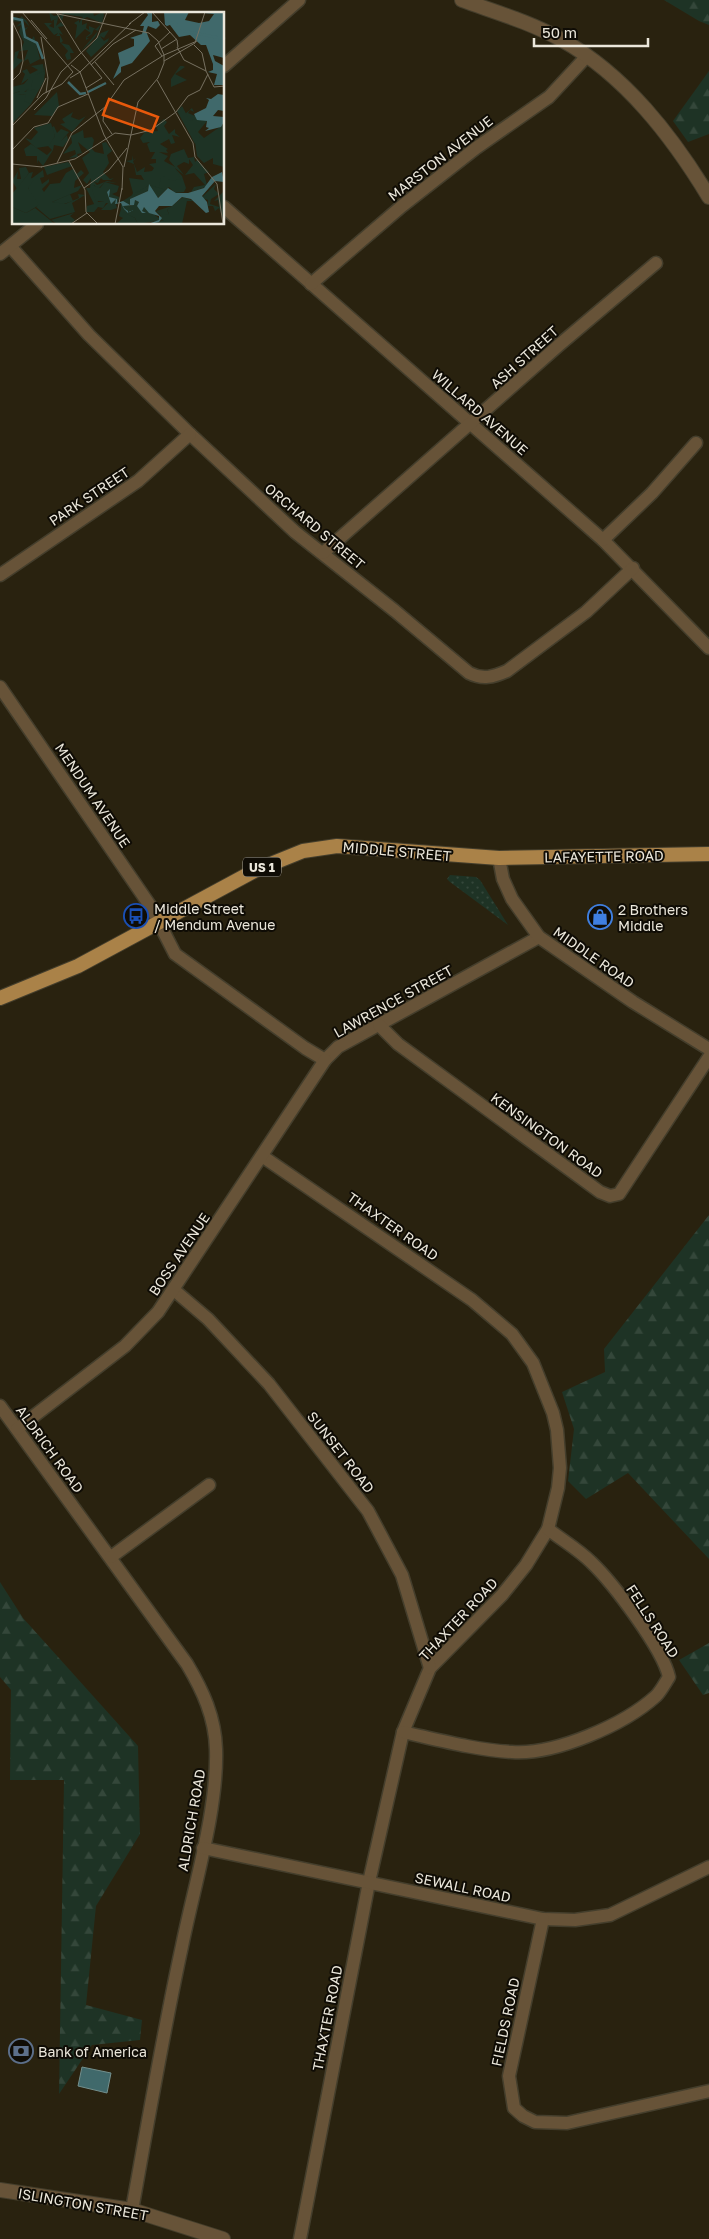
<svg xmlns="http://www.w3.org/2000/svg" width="709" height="2239" font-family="'Golos Text',sans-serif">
	<defs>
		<pattern id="grass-dots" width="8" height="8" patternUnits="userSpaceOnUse" patternTransform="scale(1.25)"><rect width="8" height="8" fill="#1e3325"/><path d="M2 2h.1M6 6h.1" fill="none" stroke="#34473a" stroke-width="1.8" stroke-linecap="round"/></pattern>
		<pattern id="forest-firs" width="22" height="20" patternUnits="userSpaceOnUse" patternTransform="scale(1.25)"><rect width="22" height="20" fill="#1e3325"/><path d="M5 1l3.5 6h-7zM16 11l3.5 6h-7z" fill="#34473a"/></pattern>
	</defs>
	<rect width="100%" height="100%" fill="#29220f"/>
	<path fill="url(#grass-dots)" d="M450,875L476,877L480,880L508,925L450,882L447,879Z"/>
	<g fill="url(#forest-firs)">
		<path d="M664,0H709V25L699,21Z"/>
		<path d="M709,71V134L688,142L673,121Z"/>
		<path d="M709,1215V1559L628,1473L586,1499L568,1481L574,1429L562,1392L605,1372L604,1349Z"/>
		<path d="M0,1582L23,1618L138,1746L140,1834L96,1906L86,2005L142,2020L140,2040L92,2045L59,2094L64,1780H10L11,1690L0,1677Z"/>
		<path d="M709,1643V1693L703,1695L679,1660Z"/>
	</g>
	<path fill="#40696b" stroke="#738f8d" d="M82,2067L111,2073L107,2093L78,2086Z"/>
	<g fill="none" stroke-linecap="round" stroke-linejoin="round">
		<defs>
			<g id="minor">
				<path d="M224,66L299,0"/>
				<path d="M224,207L603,540L709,648"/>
				<path d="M10,246L89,335L190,434L295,532L395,611L469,673C483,680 493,677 507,671L586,612L633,568"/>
				<path d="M0,254L37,224"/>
				<path d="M311,284L402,206L476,148L549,97L587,56"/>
				<path d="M603,540L652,493L696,443"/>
				<path d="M323,553L559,345L656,263"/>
				<path d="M0,575L138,481L190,434"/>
				<path d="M0,687L151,907L175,954L305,1048L325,1060L338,1047L539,937"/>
				<path d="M499,858L503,879L512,899L539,937L633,1002L709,1049"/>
				<path d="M379,1025L398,1044L600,1192L610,1196L619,1194L709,1057"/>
				<path d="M262,1156L472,1300L512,1334L533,1363L553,1413L557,1430L560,1468L558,1488L548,1529L526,1565L502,1595L430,1668L403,1732L369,1882L300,2239"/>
				<path d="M174,1290L208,1319L269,1384L368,1511L402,1575L430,1668"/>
				<path d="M0,1406L187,1664C203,1691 215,1717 216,1749C218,1809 194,1886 182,1946C163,2033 148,2122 132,2210"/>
				<path d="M17,1429L125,1346L158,1312L325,1060"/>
				<path d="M111,1557L209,1485"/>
				<path d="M403,1732C439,1740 476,1750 512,1752C555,1755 624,1725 656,1696C661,1691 665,1683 669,1677C663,1649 613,1583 591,1562C579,1550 562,1540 548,1529"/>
				<path d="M203,1848L543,1919L575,1920L610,1915L709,1867"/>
				<path d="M543,1919L509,2076L514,2108L523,2116L535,2122L567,2123L709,2091"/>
			</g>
			<g id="tertiary">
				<path d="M462,0C495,12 530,22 562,40C625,75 672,136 709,197"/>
				<path d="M0,2190L132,2210L223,2239"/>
			</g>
			<path id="primary" d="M0,998L78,966L256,870L303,851L337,846L499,858L709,854"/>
		</defs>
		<use href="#minor" stroke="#443e2c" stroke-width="15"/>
		<use href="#tertiary" stroke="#443e2c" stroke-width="16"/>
		<use href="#primary" stroke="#443e2c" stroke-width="16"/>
		<use href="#minor" stroke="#675338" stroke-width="12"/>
		<use href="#tertiary" stroke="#675338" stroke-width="14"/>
		<use href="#primary" stroke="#aa8248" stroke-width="14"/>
	</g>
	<defs>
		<symbol id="bus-ring" viewBox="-11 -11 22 22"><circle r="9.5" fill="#0f0c05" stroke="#1a4fb4" stroke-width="1.5"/><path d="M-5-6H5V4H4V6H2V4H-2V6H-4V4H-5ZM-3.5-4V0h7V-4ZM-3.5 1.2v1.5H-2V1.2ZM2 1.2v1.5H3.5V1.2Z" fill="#1a4fb4"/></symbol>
		<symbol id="shop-ring" viewBox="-11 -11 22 22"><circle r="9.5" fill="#0f0c05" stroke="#3f7fe0" stroke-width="1.5"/><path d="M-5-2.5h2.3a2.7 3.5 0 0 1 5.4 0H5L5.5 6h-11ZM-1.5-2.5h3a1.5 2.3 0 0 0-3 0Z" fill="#3f7fe0"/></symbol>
		<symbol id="bank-ring" viewBox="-11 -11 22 22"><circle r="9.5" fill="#0f0c05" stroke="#5c6f8a" stroke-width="1.5"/><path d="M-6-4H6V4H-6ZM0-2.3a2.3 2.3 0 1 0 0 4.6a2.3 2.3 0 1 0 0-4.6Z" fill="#5c6f8a"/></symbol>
	</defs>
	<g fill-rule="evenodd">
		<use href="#bus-ring" x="122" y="902" width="28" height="28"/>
		<use href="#shop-ring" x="586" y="903" width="28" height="28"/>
		<use href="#bank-ring" x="7" y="2037" width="28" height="28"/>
	</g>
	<g text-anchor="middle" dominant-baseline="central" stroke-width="4" stroke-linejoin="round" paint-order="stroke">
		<rect fill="#0f0c05" stroke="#a9a59b" stroke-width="1" x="243" y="857.5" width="38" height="19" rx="4"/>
		<g font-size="12" font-weight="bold" fill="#ebe7db">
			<text x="262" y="867">US 1</text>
		</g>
		<g font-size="14" fill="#ebe7db" stroke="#0f0c05">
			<text transform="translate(440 158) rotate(-38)">MARSTON AVENUE</text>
			<text transform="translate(524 357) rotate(-42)">ASH STREET</text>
			<text transform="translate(480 412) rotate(41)">WILLARD AVENUE</text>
			<text transform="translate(89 496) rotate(-34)">PARK STREET</text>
			<text transform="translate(315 526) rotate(40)">ORCHARD STREET</text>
			<text transform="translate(93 795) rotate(56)">MENDUM AVENUE</text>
			<text transform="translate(397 851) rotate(5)">MIDDLE STREET</text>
			<text transform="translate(604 856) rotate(-1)">LAFAYETTE ROAD</text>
			<text transform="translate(594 957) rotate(35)">MIDDLE ROAD</text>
			<text transform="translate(393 1001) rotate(-29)">LAWRENCE STREET</text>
			<text transform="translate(547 1135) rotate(36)">KENSINGTON ROAD</text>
			<text transform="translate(393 1226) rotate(35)">THAXTER ROAD</text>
			<text transform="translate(179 1254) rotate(-56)">BOSS AVENUE</text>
			<text transform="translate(50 1449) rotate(54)">ALDRICH ROAD</text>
			<text transform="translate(341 1452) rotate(52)">SUNSET ROAD</text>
			<text transform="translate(458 1619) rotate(-47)">THAXTER ROAD</text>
			<text transform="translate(653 1621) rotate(57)">FELLS ROAD</text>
			<text transform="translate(191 1820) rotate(-80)">ALDRICH ROAD</text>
			<text transform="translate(463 1887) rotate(12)">SEWALL ROAD</text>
			<text transform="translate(327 2018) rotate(-79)">THAXTER ROAD</text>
			<text transform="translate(505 2022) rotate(-78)">FIELDS ROAD</text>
			<text transform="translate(83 2204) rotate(10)">ISLINGTON STREET</text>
		</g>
		<g font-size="14" fill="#ebe7db" stroke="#0f0c05" text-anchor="start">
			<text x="154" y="908">Middle Street<tspan x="154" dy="16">/ Mendum Avenue</tspan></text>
			<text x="618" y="909">2 Brothers<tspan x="618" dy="16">Middle</tspan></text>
			<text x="38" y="2051">Bank of America</text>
		</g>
	</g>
	<g transform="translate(12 12)">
		<rect width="212" height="212" fill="#29220f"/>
		<path d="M168,54H171L173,55L163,62L175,68L159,75V67ZM160,153L170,164L174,176L172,180L163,181L157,175L145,186L138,174ZM58,182L61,189L49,193L40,190Z" fill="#1e3325"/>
		<path d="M37,0L42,4L51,2L47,0H81L82,4L91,0L92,3L90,11L75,5L70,8V13L75,11L74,16L77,18V14L84,17L89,12L84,24L77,32L69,39L86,19L82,17L80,22L74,26H77L74,28V25L79,21L73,17L63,27L65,13L62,11L67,8V11L71,5L52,2L50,9L47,3L44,14L49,10L52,14L46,15L51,23L47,21L51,29L49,31L57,33L62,41H58L59,47L55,48L53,43L56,39L48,30V24H44L46,21L42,23L32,11H40L37,14L42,16V8L46,6L39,9ZM9,4L14,8L18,15L10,7L11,17L16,15L12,20L19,28L22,24L28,47L11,56L18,52L16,47L12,49L16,38L7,39L5,46L11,48L0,59L3,40L9,38L12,30L7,20L9,13L4,15L9,10L0,9V6L7,5L4,6L8,8ZM97,18L92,26L88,24L92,29L97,26L96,29L76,48L79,45L74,39L89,21ZM31,52L32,59L25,65L23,77L17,82L14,79L20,71L16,67L9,72L13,62L10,59L15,57L18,62L26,58L19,54ZM8,79L6,82L14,83L19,92L0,112V82ZM180,96L182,100L178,98L176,101L195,109L186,120L192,126L212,112V155L201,152V146L192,151L185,144L182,123L173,102ZM61,100L59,105L67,108L74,104L60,120L48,112L53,111L50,107ZM152,107L155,110L152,114L157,122L163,117V121L168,125L160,123L163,131L159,132L157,127L148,132L156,137L154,138L156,141L147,140L156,144L152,149L163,155L157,148L159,142L172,137L176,146L182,145L183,150L185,148L197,160L192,162L195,173L191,176L179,180L182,175L193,173L182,161L173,163L181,153L177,147V152L172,150L165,154L172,163L163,156L169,167L159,169L153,164L149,166L147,174L153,178L137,173L118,187L121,181L117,166L132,168L129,163H124L122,152L114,149L120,148V143L121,148L124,146L121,149L125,160L133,155L132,160L140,159L142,156L137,152L144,151V147H139L143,140H138L135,132L138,130L131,131L128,126L133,120L146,119L144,114ZM42,114L45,121L49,117L57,120L49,129L55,123L56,128L51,135L42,133L41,138L31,154L26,148L25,152V144H14L12,137L19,132L35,143L40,138L36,134L43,124L39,116ZM71,118L72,126L80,125L82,128L80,137L83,140L92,142L90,131L94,130L100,139L95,143L97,151L91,160L98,167L102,166L99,168H91L89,166L86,171L82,170L85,173L95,169L105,171L93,170L86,177L82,173L86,190L98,188L99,191H94L91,196L86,195L82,200H74L75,194L82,192L74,176H78L79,166L75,172L71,168L77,161L70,146L78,140L66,130L70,141L65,142L66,145L57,146L64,142L63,138L51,142L60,131L59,124ZM14,155L17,161L5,177L0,169L6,159L5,167H9L7,156ZM61,157L65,162L69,158L72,161L63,169L62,176L70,173L66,179L40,190L53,192L67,186L66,182L73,183L60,191L63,200L38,207L24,195L26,193L17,182L16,175L21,168L19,167L31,158L32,165L28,166L30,172L37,167V170L30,177L32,180L38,172L48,171L54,161ZM204,172L202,177L207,182L199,187L198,192L207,195L206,188L202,189L212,179V209L207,196L203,199L201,194H196V188L189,186ZM171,185L182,189H175L170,212H140L152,208V202H157L155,198ZM0,195L14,201L23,196L43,212H0ZM109,197L123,206L126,212H104L111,206L107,204ZM62,201L58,204L63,208L59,212H45L39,208Z" fill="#1e3325"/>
		<path d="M32,50L33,61L32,69L19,92L12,89L14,83L5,82L8,79L0,82V87V75L12,72L18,65L21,68L19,75L12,80L23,77V63L32,59ZM45,80L47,94L40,104L22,103ZM39,111L43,124L37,134L24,136L13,126L19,128L26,120L22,116ZM21,160L19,166L22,168L16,176L27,193L14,201L0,195V182L17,161ZM93,170L107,174L105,180L100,182L107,185L106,191L103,190L105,196L99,198H89L98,189H84L80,177V173L88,176ZM137,173L136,179L118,187V193L109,190L137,173L154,178L145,186ZM123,188L127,190L125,194L133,195L148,207L149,204L144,199L160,194L155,198L157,202L152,203V208L126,212L123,206L109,199V192L119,194Z" fill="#1e3325"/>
		<path d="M170,94L178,109L183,107L190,111L183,119L188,125L183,132L165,99ZM56,150L60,154L35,163L32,155Z" fill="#1e3325"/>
		<path d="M134,0H140V10L146,9L148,13L144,17L136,14L134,19L138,29L120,51L109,55V60L101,67L108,51L106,41L122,34V27L118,26L130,22L132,14H128L136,3ZM152,0H177L173,8L187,11L197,9L202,2L182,0H212V46L201,43L203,49L212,54V73H202L205,62L196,60L201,58V52L194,33H189L178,23L167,25L158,13H153ZM206,82L212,83V99L206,98L201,104L212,105V110L209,115L193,119L197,116L194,115L195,109L185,108L182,102L194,96L197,88L194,86L199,87ZM210,160L212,170L203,169L190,184L195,190L197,200L194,201L179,187L170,185L160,194H147L143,199L150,206L147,210L139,212H136L147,208V204L137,201L132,195L130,199L134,201H130L125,194L127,190L123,188L122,193L111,194L112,196L113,197L116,199V201L118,199H120V198H121L116,201L112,197L109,191L103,192L104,187L99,192L95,180L98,177L97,185L105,187V191L111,189L118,193V187L136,179L137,172L146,186L156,176L164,181H176L192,176L200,165Z" fill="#40696b"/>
		<path fill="none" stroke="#40696b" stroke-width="2.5" d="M0,6L10,8L13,25L25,31L31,47M154,13L162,10L172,19L213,27M56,70L68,82L74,81M76,80L94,71"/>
		<path fill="none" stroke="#777161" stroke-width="1" d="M44,0L68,39L90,66L74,76M140,0L165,28L166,35M19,8L35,27M0,9L9,28L11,49L8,61L0,69M117,12L133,0M29,25L36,66L34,81M182,33L190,41L194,59M165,35L172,48L194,59L202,75L213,74M149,37L165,27M150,44L143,34L158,20M152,49L183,31L193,0M83,50L102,73M79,53L101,32L124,18M58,66L68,60L59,53M145,68L181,131L183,145L205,172L211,212M25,86L34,66M92,97L91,109L100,122M22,98L34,86L49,60L85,26L95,0M0,114L31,82L50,72L61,60L10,0M119,123L139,118L164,100L176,84L188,78L196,62M0,138L22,115L36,111L46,95L76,82M57,149L73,178L74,200L86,212M45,151L60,121L93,95L112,68L152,43L146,29L137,21L46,2M0,152L30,155M29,155L63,147L103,121L119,123M112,155L126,90L146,66L152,51V43L185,29M72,176L97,158L115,136M110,178L111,155L92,123L68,60L119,11M59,212L75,201M103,212L110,176"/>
		<path fill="#e8590c" fill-opacity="0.15" stroke="#e8590c" stroke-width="2.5" d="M97,87L146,105L140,120L91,103Z"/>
		<rect width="212" height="212" fill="none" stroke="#ebe7db" stroke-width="2.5"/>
	</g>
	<path d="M534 38v8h114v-8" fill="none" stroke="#ebe7db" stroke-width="2.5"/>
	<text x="542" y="38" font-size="15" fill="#ebe7db" stroke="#0f0c05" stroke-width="4" paint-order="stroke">50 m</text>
</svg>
